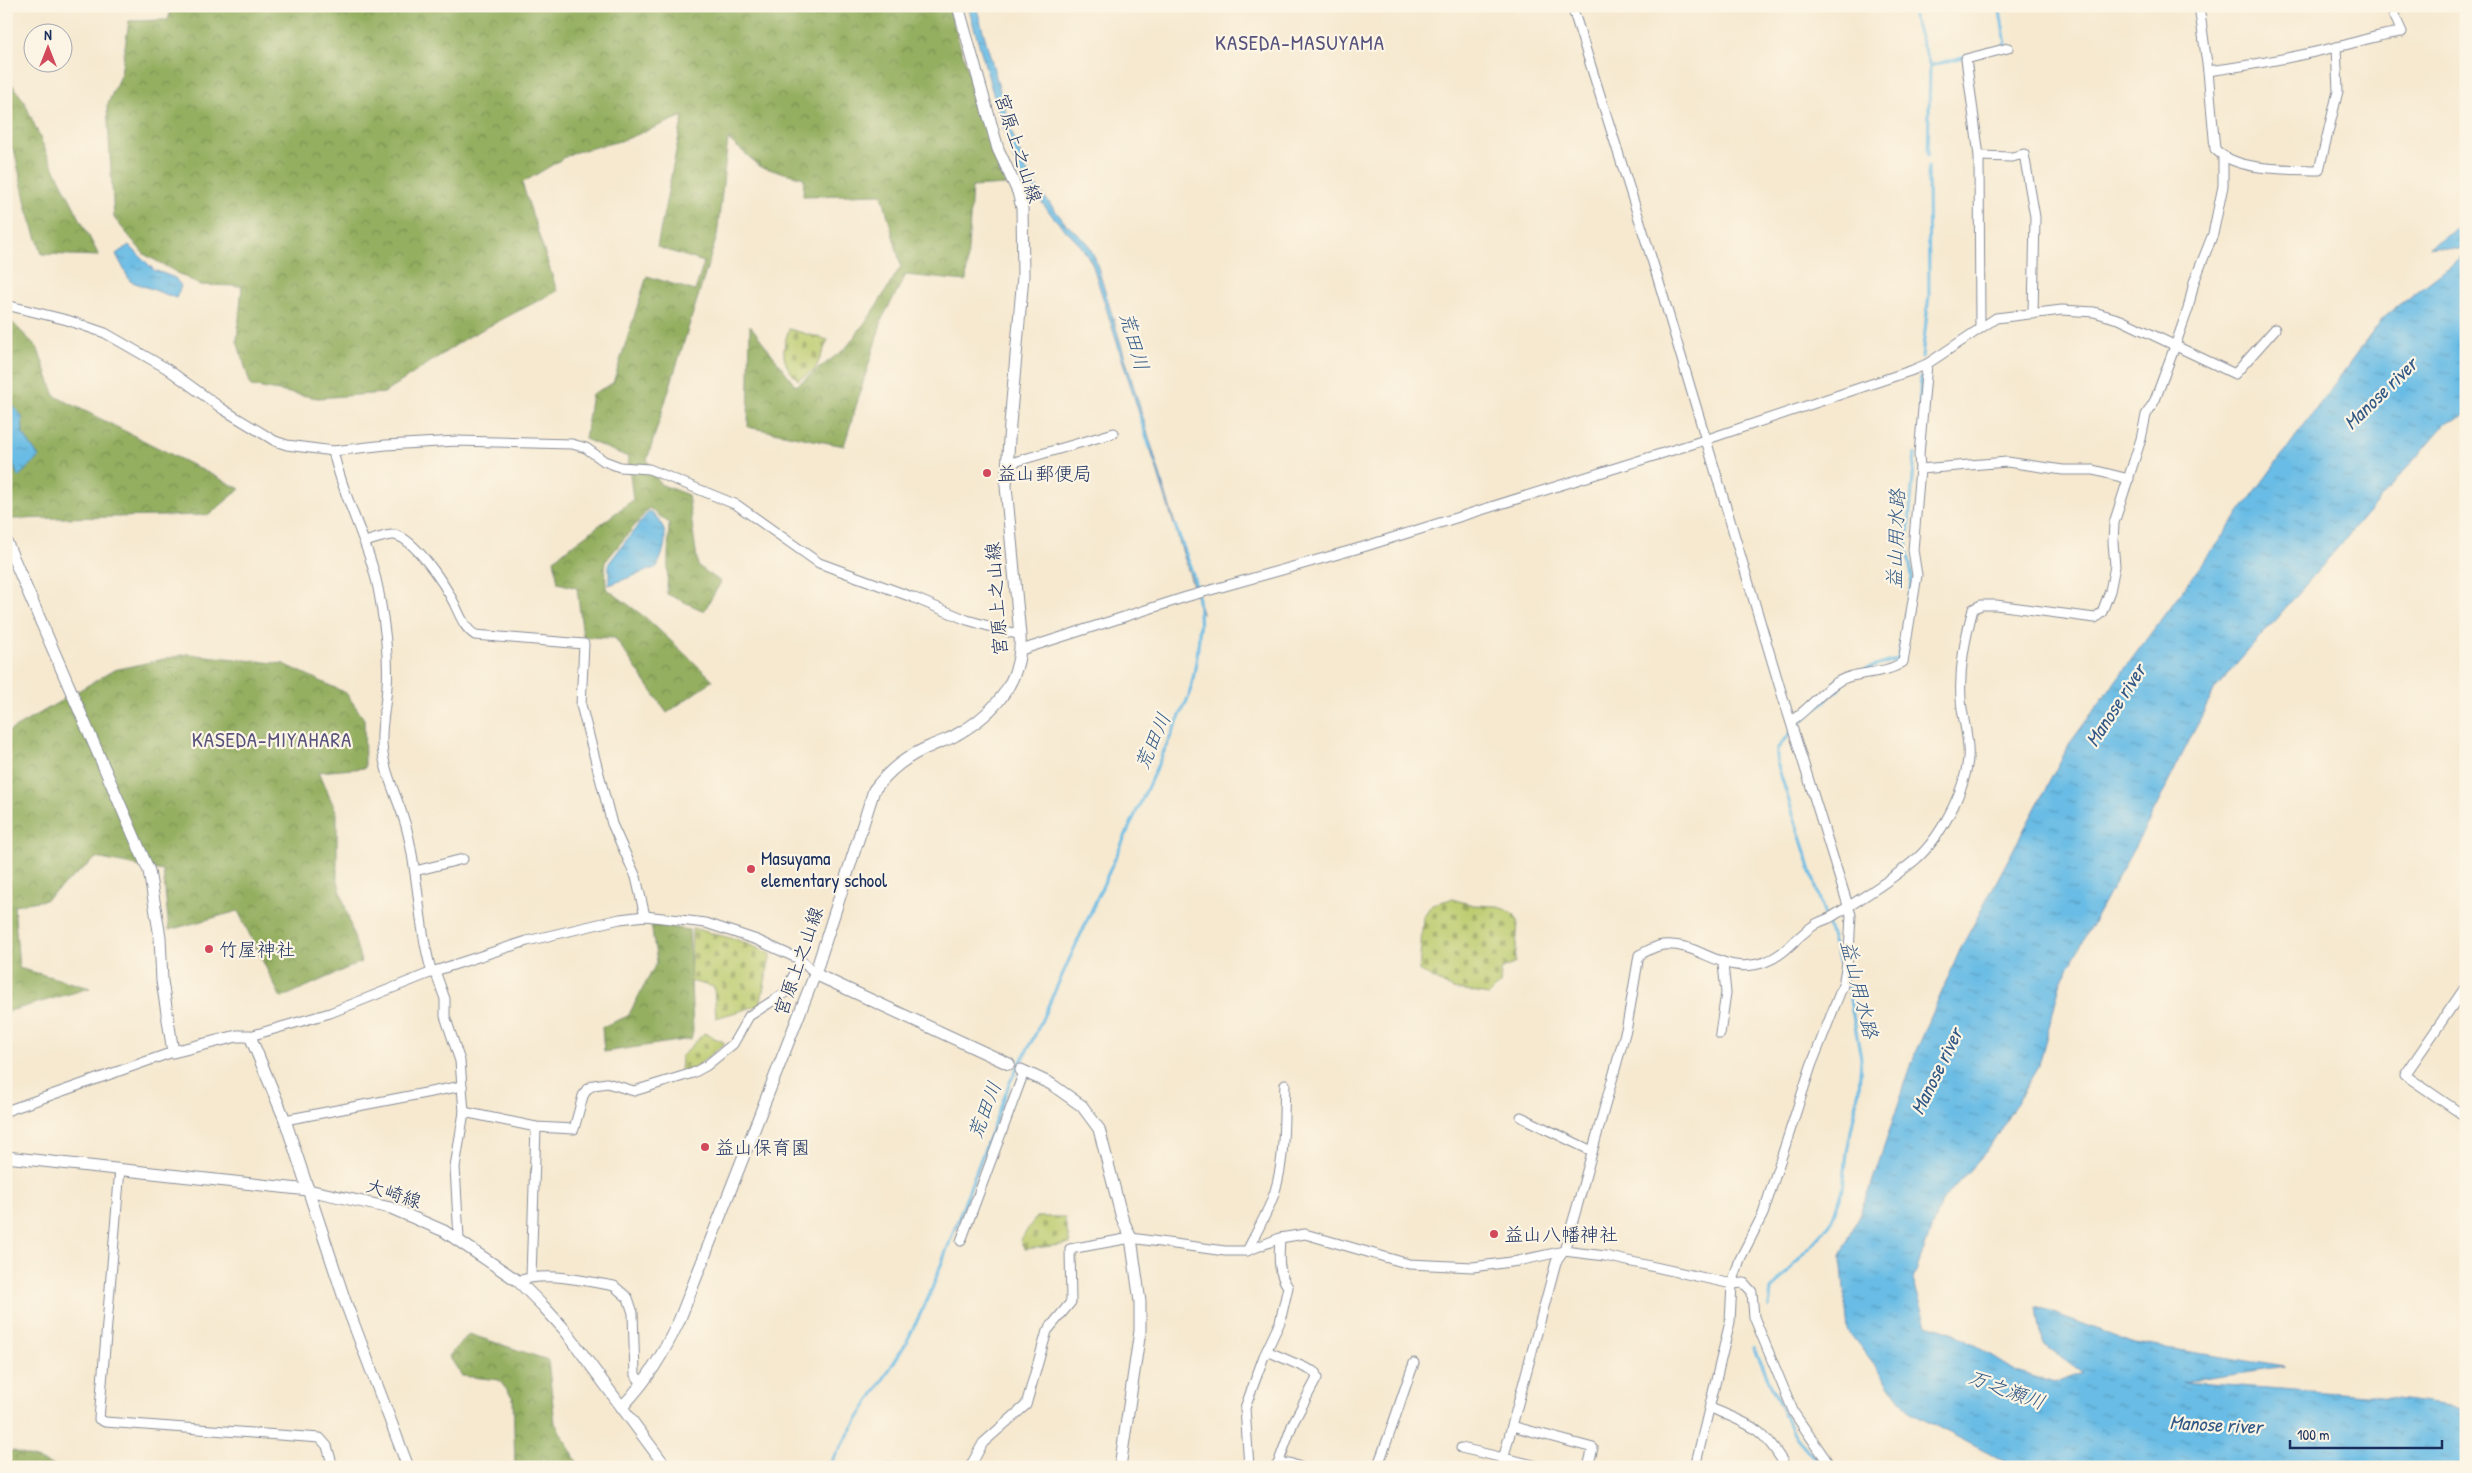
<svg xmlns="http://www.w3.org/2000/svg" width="2472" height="1473" font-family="'Patrick Hand','Klee One',sans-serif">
	<defs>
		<pattern id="forest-crowns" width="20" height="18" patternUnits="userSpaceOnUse" patternTransform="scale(1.25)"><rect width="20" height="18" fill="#94af60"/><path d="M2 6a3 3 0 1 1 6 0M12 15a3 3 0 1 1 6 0" fill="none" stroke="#788f52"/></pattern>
		<pattern id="cemetery-stones" width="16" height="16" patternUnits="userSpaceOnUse" patternTransform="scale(1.25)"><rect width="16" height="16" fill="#bbcb6d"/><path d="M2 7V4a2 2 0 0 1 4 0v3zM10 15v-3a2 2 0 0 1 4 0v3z" fill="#97a55d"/></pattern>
		<pattern id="water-ripples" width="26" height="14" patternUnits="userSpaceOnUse" patternTransform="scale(1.25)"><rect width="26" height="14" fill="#69bce5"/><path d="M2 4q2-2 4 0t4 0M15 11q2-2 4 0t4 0" fill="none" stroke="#5699bd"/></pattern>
	</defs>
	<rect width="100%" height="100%" fill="#fcf5e5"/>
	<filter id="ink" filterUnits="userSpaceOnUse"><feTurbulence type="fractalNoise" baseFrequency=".02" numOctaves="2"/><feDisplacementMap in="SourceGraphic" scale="10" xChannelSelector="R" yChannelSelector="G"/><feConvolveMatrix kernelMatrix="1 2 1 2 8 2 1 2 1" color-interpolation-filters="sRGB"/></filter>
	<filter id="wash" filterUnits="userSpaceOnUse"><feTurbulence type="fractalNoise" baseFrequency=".0096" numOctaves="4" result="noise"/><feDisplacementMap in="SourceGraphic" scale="20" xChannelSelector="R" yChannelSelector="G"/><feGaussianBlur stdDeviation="1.12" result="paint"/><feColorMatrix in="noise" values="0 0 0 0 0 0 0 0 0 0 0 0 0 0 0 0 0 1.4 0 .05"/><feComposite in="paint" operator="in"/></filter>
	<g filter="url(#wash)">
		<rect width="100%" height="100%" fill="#f6e9d0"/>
		<g fill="url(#forest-crowns)" stroke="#586f5f">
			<path d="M172,6H948L983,120L1006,185L972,187L966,281L906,275L883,317L844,446L748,427L750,325L796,386L846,348L873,312L901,266L882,194L803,196L804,178L761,167L728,139L717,236L647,460L660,484L688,495L698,566L721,582L704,611L667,594L669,523L649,508L605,562L606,588L646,618L713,680L667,713L615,638L583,637L577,588L558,583L554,559L633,500L628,457L585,439L592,394L613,383L647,276L695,291L704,262L657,247L683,116L624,140L572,153L522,183L557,291L468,337L384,393L318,398L251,386L237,341L242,286L199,285L144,254L114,218L107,106L121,73L129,21L168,20Z"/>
			<path d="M6,76L24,101L47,154L99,256L42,254L27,209L15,153L6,141Z"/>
			<path d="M6,321L12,322L37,347L55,396L240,489L209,515L11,519L6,509Z"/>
			<path d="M187,654L284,664L346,693L364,719L365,768L318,772L337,813V878L361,962L281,998L238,911L169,930L163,871L96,858L45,900L14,905L19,968L90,988L6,1012V733L114,670Z"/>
			<path d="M651,924L689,930L693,1032L691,1039L604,1052L602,1027L628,1016L657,962Z"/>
			<path d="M469,1334L548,1360L555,1423L577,1462L575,1467H472L471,1463L515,1465L513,1398L499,1380L462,1376L449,1356Z"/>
			<path d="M6,1451H14L58,1467H6Z"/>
		</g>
		<g fill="url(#cemetery-stones)" stroke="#6b7d66">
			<path d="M789,329L828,340L815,370L798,380C781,363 781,352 789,329Z"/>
			<path d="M1452,899L1473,905L1498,906L1514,914L1518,921L1515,963L1501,970L1500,984L1489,995L1453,989L1419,971L1423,917L1432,904Z"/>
			<path d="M692,928L738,940L771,954L760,1005L716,1018L714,987L690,981Z"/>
			<path d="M704,1033L725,1043L693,1069L680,1072L681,1057Z"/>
			<path d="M1036,1217H1064L1070,1244L1025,1249L1020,1241Z"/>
		</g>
		<g fill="url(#water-ripples)" stroke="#4276a2">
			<path d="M968,6H976L1011,130L1026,170L1039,190L1066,224L1087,242L1095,258L1202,614L1092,263L1081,246L1054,218L1018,172L1001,121Z"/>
			<path d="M2466,223V250L2430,247Z"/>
			<path d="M129,245L154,270L175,278L181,286L176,298L130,281L116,254Z"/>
			<path d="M2466,254V415L2446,423L2215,689L2150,819L2061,981L2039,1065L1990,1147L1941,1202L1913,1280L1927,1324L1955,1333L2016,1371L2054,1383L2082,1372L2042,1343L2037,1307L2135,1343L2285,1367L2182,1382L2365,1395L2466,1408V1467H2015L1911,1413L1848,1331L1841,1256L1869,1192L1915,1054L1960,950L2070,743L2383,318Z"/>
			<path d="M6,398L22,416L23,434L39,457L18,477L6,443Z"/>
			<path d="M649,511C671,527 667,545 657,567L609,585V563Z"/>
		</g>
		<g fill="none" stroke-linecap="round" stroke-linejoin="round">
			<g stroke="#69bce5" stroke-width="3">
				<path d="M1999,6L2006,44L2003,45"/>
				<path d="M1913,16L1930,66L1928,155"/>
				<path d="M1930,66L1966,56"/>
				<path d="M1922,357L1929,295L1928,166"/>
				<path d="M1919,408L1921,377"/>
				<path d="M1140,416L1150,448"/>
				<path d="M1866,669L1898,659L1912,577L1907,548L1915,454"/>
				<path d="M1840,688L1801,721L1777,749V763L1842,970"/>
				<path d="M1769,1307L1771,1290L1830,1224L1843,1190L1847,1152L1859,1089L1861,1058L1847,983"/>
				<path d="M1754,1347L1792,1432L1822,1467"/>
				<path d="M828,1467L906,1343L930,1294L1010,1082L1034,1037L1189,696C1198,661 1203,627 1197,592C1193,569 1183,546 1175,525"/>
			</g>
		</g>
	</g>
	<g filter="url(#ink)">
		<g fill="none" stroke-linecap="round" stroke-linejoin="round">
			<defs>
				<g id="minor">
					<path d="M1572,6L1658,279L1780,688L1851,915L1849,952L1843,985L1811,1066L1763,1214L1740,1259L1732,1284L1730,1322L1695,1467"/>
					<path d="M2199,6L2208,71L2215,149C2237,172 2289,169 2319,170L2338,91L2336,47"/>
					<path d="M2208,71C2255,65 2300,56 2345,45C2364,40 2382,34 2402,32L2390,6"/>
					<path d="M1979,156L2012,157L2024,154L2035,217L2033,314"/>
					<path d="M6,305L67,320L105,333L166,368L224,410L275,441L287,445L333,451L386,445L457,441L572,444L586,448L604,461L620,467L649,469L737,505L819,563L912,597L967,620L1020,635"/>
					<path d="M1980,327L1979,156L1966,59L2008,48"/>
					<path d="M333,451C344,502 372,547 380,599C385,627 389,658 387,686C386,705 381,724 382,743C383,774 400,801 407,830C419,877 418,926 432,973"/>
					<path d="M1007,464L1114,433"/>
					<path d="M1920,469L1919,454L1927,364"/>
					<path d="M365,542C374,540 386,534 395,535C415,539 445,585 454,603C460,615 464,628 475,635L584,644L581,705L612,824L636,877L645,916"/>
					<path d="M1021,650L1186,597L1363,547L1705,440L1913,370L1927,364L1996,318L2062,310L2094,312L2121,320L2235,374L2275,329"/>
					<path d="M1791,721C1808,710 1820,693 1836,683C1854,670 1883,676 1903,662L1917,575L1913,550L1920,469L2007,462L2063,470H2093L2129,479"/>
					<path d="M415,871L463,859"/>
					<path d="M435,971L445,999V1016L460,1061L464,1112L455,1167L459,1239"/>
					<path d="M2466,986L2405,1075L2466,1117"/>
					<path d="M1720,1034L1726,993L1723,964"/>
					<path d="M250,1036L330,1013L435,971L527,941L620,919L645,916L706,923L757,940L801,960L815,974"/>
					<path d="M6,1111L173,1052"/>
					<path d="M464,1112L536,1127L574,1129L583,1096L587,1089L594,1085L607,1083L634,1091L693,1073L706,1066L733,1044L749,1016L785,993L801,960"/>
					<path d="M1521,1117L1592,1151"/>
					<path d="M285,1120L462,1086"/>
					<path d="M120,1169L99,1419L105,1422L320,1438L327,1446L333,1467"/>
					<path d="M961,1241L1024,1072"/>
					<path d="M1247,1251C1255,1235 1264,1219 1271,1202C1286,1167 1283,1122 1285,1084"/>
					<path d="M531,1276L536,1127"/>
					<path d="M518,1281C548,1271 583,1281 614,1286L628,1298L633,1313L635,1375L643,1384"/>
					<path d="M1267,1351L1315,1372L1317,1378L1293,1423L1278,1464"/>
					<path d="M1711,1408C1752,1426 1762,1426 1786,1467"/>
					<path d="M1512,1426L1593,1448L1588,1467"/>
					<path d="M1461,1448L1542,1467"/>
					<path d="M1276,1466L1289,1463L1300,1467"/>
					<path d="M888,1467H892"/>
					<path d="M970,1467L983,1443L1026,1405L1047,1331L1071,1302L1070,1249L1131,1238L1225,1251H1247L1280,1238L1305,1234L1409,1264L1473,1267L1518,1261L1564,1251L1605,1256L1732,1284L1744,1283L1752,1292L1754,1317L1794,1413L1831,1467"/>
					<path d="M1249,1467L1245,1408L1264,1356L1280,1322L1288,1287C1277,1271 1279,1257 1280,1238"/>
					<path d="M1377,1467C1391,1433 1401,1398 1414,1363"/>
					<path d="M1501,1467L1556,1262L1564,1251L1577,1207L1627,1026L1639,955C1647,951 1655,946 1663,945C1700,941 1722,977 1765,962C1785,955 1796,937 1813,926C1819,921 1827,920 1833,916C1861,899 1890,881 1915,860C1940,839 1965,791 1968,758C1970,738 1962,719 1961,699C1959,668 1965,639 1973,609L1981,605H1996L2095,618L2102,612L2110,591L2115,566L2113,542L2114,523L2141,439L2146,415L2155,400L2175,346L2188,309L2194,282L2213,234L2223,186V158"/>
				</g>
				<g id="tertiary">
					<path d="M6,541L149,871L160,937L162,981L173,1052L237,1036H250L285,1120L345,1301L408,1467"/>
					<path d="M815,974L1009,1064"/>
					<path d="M1021,1070L1051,1084L1082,1106L1099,1129L1122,1218L1131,1238L1140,1302V1331L1120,1467"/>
					<path d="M6,1157L308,1190L391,1208L444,1231L518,1281L543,1306L564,1329L666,1467"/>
					<path d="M622,1407C649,1378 662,1356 679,1321L815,974L874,790C890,769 907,756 931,746C939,742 948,740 956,735C994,714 1023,681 1020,635L1006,486L1010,424L1023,276L1022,208L1018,192L998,149L958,6"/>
				</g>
			</defs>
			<use href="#minor" stroke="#888c97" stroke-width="11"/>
			<use href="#tertiary" stroke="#888c97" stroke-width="13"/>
			<use href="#minor" stroke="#fff" stroke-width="9"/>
			<use href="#tertiary" stroke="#fff" stroke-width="11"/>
		</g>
	</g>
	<g fill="#d1495b" stroke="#fcf5e5" stroke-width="2">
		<circle cx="987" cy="473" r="5"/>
		<circle cx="751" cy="869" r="5"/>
		<circle cx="209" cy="949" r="5"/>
		<circle cx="705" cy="1147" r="5"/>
		<circle cx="1494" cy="1234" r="5"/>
	</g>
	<g text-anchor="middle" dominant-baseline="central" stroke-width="4.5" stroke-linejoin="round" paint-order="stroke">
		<g font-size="19" fill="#1b2f5e" stroke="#fcf5e5">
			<text transform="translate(1019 148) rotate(72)">宮原上之山線</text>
			<text transform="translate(996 599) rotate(-94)">宮原上之山線</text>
			<text transform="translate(798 961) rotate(-71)">宮原上之山線</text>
			<text transform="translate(394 1193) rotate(18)">大崎線</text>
		</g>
		<g font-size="19" fill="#1b2f5e" stroke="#fcf5e5" text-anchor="start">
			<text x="997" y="473">益山郵便局</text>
			<text x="761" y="858">Masuyama<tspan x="761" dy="22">elementary school</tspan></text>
			<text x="219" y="949">竹屋神社</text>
			<text x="715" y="1147">益山保育園</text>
			<text x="1504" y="1234">益山八幡神社</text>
		</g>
		<g font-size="20" font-style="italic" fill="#325986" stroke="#fcf5e5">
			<text transform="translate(1135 341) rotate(74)">荒田川</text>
			<text transform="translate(2380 393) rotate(-44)">Manose river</text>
			<text transform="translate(1895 539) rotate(-88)">益山用水路</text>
			<text transform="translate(2115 705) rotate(-57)">Manose river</text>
			<text transform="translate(1152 741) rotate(-66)">荒田川</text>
			<text transform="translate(1860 989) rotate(76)">益山用水路</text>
			<text transform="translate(1936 1071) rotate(-64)">Manose river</text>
			<text transform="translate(984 1110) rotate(-69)">荒田川</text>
			<text transform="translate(2007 1389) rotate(20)">万之瀬川</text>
			<text transform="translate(2216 1424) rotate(3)">Manose river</text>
		</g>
		<g font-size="21" letter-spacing="1" fill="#57537e" stroke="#fcf5e5">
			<text x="1300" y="42">KASEDA-MASUYAMA</text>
			<text x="272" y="739">KASEDA-MIYAHARA</text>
		</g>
	</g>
	<rect width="2472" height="1473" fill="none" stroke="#fcf5e5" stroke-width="25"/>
	<g transform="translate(48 48)"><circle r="24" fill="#fcf5e5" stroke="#a2a6af"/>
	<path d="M0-4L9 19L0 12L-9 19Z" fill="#d1495b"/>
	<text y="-8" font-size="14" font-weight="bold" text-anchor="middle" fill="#1b2f5e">N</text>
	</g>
	<path d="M2290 1440v8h152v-8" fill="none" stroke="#1b2f5e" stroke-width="2.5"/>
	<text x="2297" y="1440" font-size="15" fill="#1b2f5e" stroke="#fcf5e5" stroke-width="4" paint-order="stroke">100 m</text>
</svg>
